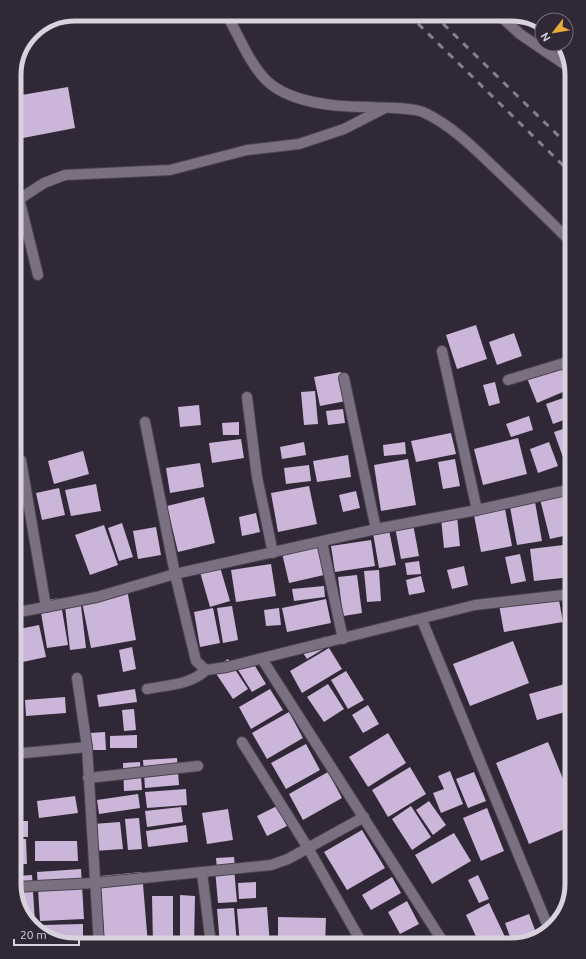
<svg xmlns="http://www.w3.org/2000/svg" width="586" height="959" font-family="Ubuntu,sans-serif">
	<rect width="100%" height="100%" fill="#312837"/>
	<g fill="#cbb6d9">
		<path d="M68,87L75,128L23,138L16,96Z"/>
		<path d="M476,325L487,359L457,369L446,335Z"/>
		<path d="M514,333L522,356L497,365L489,342Z"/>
		<path d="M560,364L570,389L537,403L527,378Z"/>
		<path d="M341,372L346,401L320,406L314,377Z"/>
		<path d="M495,382L500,403L489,406L483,385Z"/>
		<path d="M315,391L318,424L304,425L301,392Z"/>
		<path d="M572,395V417L553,424L546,404Z"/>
		<path d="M199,405L201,425L180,427L178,407Z"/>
		<path d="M343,409L345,423L328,425L326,411Z"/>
		<path d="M529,416L533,430L511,437L506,424Z"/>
		<path d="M239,422V435H223L222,423Z"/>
		<path d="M572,426V461L565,463L554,432Z"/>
		<path d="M451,433L456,454L416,462L411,441Z"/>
		<path d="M518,438L527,474L483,485L474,449Z"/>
		<path d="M241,439L244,458L212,463L209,443Z"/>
		<path d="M304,442L306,455L282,459L280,447Z"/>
		<path d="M405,442L406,454L384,456L383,445Z"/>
		<path d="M549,442L558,466L538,473L530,449Z"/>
		<path d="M83,451L89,474L54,484L48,461Z"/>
		<path d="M348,455L351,477L317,482L313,461Z"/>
		<path d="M408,459L416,505L381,511L374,465Z"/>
		<path d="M455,459L460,486L443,489L438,462Z"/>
		<path d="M200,463L204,487L170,493L166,468Z"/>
		<path d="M309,465L311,481L286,484L284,468Z"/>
		<path d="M96,484L101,511L71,516L65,490Z"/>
		<path d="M309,486L317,524L278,532L271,493Z"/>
		<path d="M59,488L65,515L42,520L36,493Z"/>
		<path d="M356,491L360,508L343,512L339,495Z"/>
		<path d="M565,493L572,523V534L550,539L540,499Z"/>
		<path d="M204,497L215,543L178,552L167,506Z"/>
		<path d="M535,502L542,541L517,545L510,507Z"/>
		<path d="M505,509L512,546L481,552L474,515Z"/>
		<path d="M256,513L260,532L242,536L239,517Z"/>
		<path d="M457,516L460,546L444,548L441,518Z"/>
		<path d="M122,523L133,557L119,561L108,528Z"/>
		<path d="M413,524L419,556L401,559L395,527Z"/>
		<path d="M104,525L118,565L90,575L75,535Z"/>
		<path d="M156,527L161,555L138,559L133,531Z"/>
		<path d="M389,530L396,565L379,568L373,533Z"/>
		<path d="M371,540L375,566L335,572L331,546Z"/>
		<path d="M572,544V577L534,581L530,549Z"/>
		<path d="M317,545L324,575L289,583L282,553Z"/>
		<path d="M520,554L526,581L511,584L505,557Z"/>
		<path d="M419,561L421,574L407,575L405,563Z"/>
		<path d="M271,564L276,596L236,602L231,570Z"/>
		<path d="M464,566L468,585L452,589L447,570Z"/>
		<path d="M220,567L230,601L210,607L200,572Z"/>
		<path d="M379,570L381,601L367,602L364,571Z"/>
		<path d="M357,575L362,613L343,616L338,577Z"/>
		<path d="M421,576L425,592L409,595L406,580Z"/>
		<path d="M324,586L325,597L294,601L292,589Z"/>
		<path d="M127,589L136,640L91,648L81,597Z"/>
		<path d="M558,595L563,622L504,632L499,605Z"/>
		<path d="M80,597L86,648L70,650L64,598Z"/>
		<path d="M60,598L68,645L47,648L39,601Z"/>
		<path d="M326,599L331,623L287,632L282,608Z"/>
		<path d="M232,606L238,640L223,643L217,608Z"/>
		<path d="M213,608L220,643L200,647L194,612Z"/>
		<path d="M279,608L281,625L266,626L264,610Z"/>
		<path d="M39,625L46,657L18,663L14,643V630Z"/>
		<path d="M325,636L330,645L307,659L301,650Z"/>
		<path d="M513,641L529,683L470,706L453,664Z"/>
		<path d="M132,647L136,669L123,672L119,650Z"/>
		<path d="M329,648L342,669L302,693L290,671Z"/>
		<path d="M249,656L266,684L252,692L235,665Z"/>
		<path d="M228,659L248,689L233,699L213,669Z"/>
		<path d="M346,671L364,700L348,709L331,680Z"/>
		<path d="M572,682V710L537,720L529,694Z"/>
		<path d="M328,684L344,709L324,722L307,697Z"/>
		<path d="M135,689L137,702L99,707L97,695Z"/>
		<path d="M270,689L283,710L251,729L239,707Z"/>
		<path d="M14,690H19L20,715L14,716Z"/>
		<path d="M65,697L66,713L26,716L25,700Z"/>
		<path d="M368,705L379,724L363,733L352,715Z"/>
		<path d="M134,709L136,730L124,731L122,710Z"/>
		<path d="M289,712L303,738L267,759L252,733Z"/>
		<path d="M105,732L106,750H91L90,733Z"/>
		<path d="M388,733L406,763L368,787L349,757Z"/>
		<path d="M137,735V748H110V736Z"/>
		<path d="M548,742L572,801V826L529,844L496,763Z"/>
		<path d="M306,744L320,770L286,789L271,763Z"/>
		<path d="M177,758L179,785L145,788L143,760Z"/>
		<path d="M140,762L142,790L124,791L123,763Z"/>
		<path d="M410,767L426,794L388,817L372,790Z"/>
		<path d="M450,771L463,804L441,813L433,793L444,789L438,776Z"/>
		<path d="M328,772L342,798L303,820L289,794Z"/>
		<path d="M474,772L486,801L468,808L456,779Z"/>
		<path d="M186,789L187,805L147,808L145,792Z"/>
		<path d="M138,794L140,808L99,814L97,800Z"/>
		<path d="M75,796L78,813L39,818L37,801Z"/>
		<path d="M429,801L446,825L433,835L416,810Z"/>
		<path d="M277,806L287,826L267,836L257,816Z"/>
		<path d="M411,806L431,837L412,850L392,819Z"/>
		<path d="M181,807L183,822L147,827L145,811Z"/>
		<path d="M487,808L504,851L481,861L463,818Z"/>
		<path d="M228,809L233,840L207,844L202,813Z"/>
		<path d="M139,818L142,849L128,850L125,819Z"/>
		<rect x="14" y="821" width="14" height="16"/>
		<path d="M120,822L123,849L95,851L93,824Z"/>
		<path d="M186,825L188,842L148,847L146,831Z"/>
		<path d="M362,830L385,868L347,890L324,852Z"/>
		<path d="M454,833L471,861L432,884L415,855Z"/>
		<path d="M14,839H26L27,864H14Z"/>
		<path d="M35,841H77L78,861H35Z"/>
		<path d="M234,857L235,867L217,868L216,858Z"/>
		<path d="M234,868L237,902L218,903L215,869Z"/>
		<path d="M81,869L84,919L40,921L37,872Z"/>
		<path d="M142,872L148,945H105L100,876Z"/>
		<path d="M32,875L35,923H31L20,911L17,876Z"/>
		<path d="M478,875L489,899L479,903L468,880Z"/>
		<path d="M392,877L401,893L371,910L362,895Z"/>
		<path d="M256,882V898L239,899L238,883Z"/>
		<path d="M180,895L195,896L194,945H180Z"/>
		<path d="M152,896H173V945H153Z"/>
		<path d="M407,901L419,924L400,934L388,912Z"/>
		<path d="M489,903L506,939L493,945H480L466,915Z"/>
		<path d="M267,907L270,945H240L237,909Z"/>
		<path d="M234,908L237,945H220L217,909Z"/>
		<path d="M529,914L538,938L513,945L505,923Z"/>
		<path d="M278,917L326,918L325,945L278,944Z"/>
		<path d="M83,924V945H72L44,936L43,925Z"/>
		<path d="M419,939L423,945H409Z"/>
	</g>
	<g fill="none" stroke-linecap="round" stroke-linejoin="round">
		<defs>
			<g id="minor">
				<path d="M226,14C239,35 248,61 265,79C288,103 337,107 368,107C381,108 414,107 425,113C454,127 477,151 500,173C524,196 548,219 572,243"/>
				<path d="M498,14L520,34L570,68"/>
				<path d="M14,178L38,275"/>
				<path d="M14,206L24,196L44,183L65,175L170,170L247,150L299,144L344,129L383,109"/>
				<path d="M442,351L477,510"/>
				<path d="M344,378L376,529"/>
				<path d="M508,380L564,363L572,364"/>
				<path d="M247,397L257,477L273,553"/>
				<path d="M145,422L175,574L196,661L206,670L227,667L475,605L572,594"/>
				<path d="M21,460L46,607"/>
				<path d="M322,542L343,639"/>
				<path d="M14,613L97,597L175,574L376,529L477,510L572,489"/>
				<path d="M422,620L549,929"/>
				<path d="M262,659L445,945"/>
				<path d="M77,678L87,747L99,945"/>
				<path d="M147,689C168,685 190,685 206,670"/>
				<path d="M242,742L308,848L363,945"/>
				<path d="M14,754L87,747"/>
				<path d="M88,778L198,766"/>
				<path d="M202,872L211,945"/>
				<path d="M15,887L95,883L271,865L288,859L364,817"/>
			</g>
		</defs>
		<use href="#minor" stroke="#4b434f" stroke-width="12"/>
		<use href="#minor" stroke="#7a7081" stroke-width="10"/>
		<g stroke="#87808c" stroke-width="3" stroke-dasharray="7 7" stroke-linecap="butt">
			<path d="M408,14L572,174"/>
			<path d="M433,14L572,149"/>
		</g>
	</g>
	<path d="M0 0H586V959H0ZM75 21H511A54 54 0 0 1 565 75V884A54 54 0 0 1 511 938H75A54 54 0 0 1 21 884V75A54 54 0 0 1 75 21Z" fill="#312837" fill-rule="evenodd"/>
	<path fill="none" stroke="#d8d2dc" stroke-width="5" d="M75 21H511A54 54 0 0 1 565 75V884A54 54 0 0 1 511 938H75A54 54 0 0 1 21 884V75A54 54 0 0 1 75 21Z"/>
	<g transform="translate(554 32) rotate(239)"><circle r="19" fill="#312837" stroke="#746c79"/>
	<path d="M0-3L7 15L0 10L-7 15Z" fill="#e9ab38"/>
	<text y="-6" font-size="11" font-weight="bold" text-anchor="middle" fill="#d8d2dc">N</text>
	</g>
	<path d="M14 939v6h65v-6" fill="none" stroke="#d8d2dc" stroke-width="2"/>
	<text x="20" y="939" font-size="12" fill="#d8d2dc" stroke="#312837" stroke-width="3" paint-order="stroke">20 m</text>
</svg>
